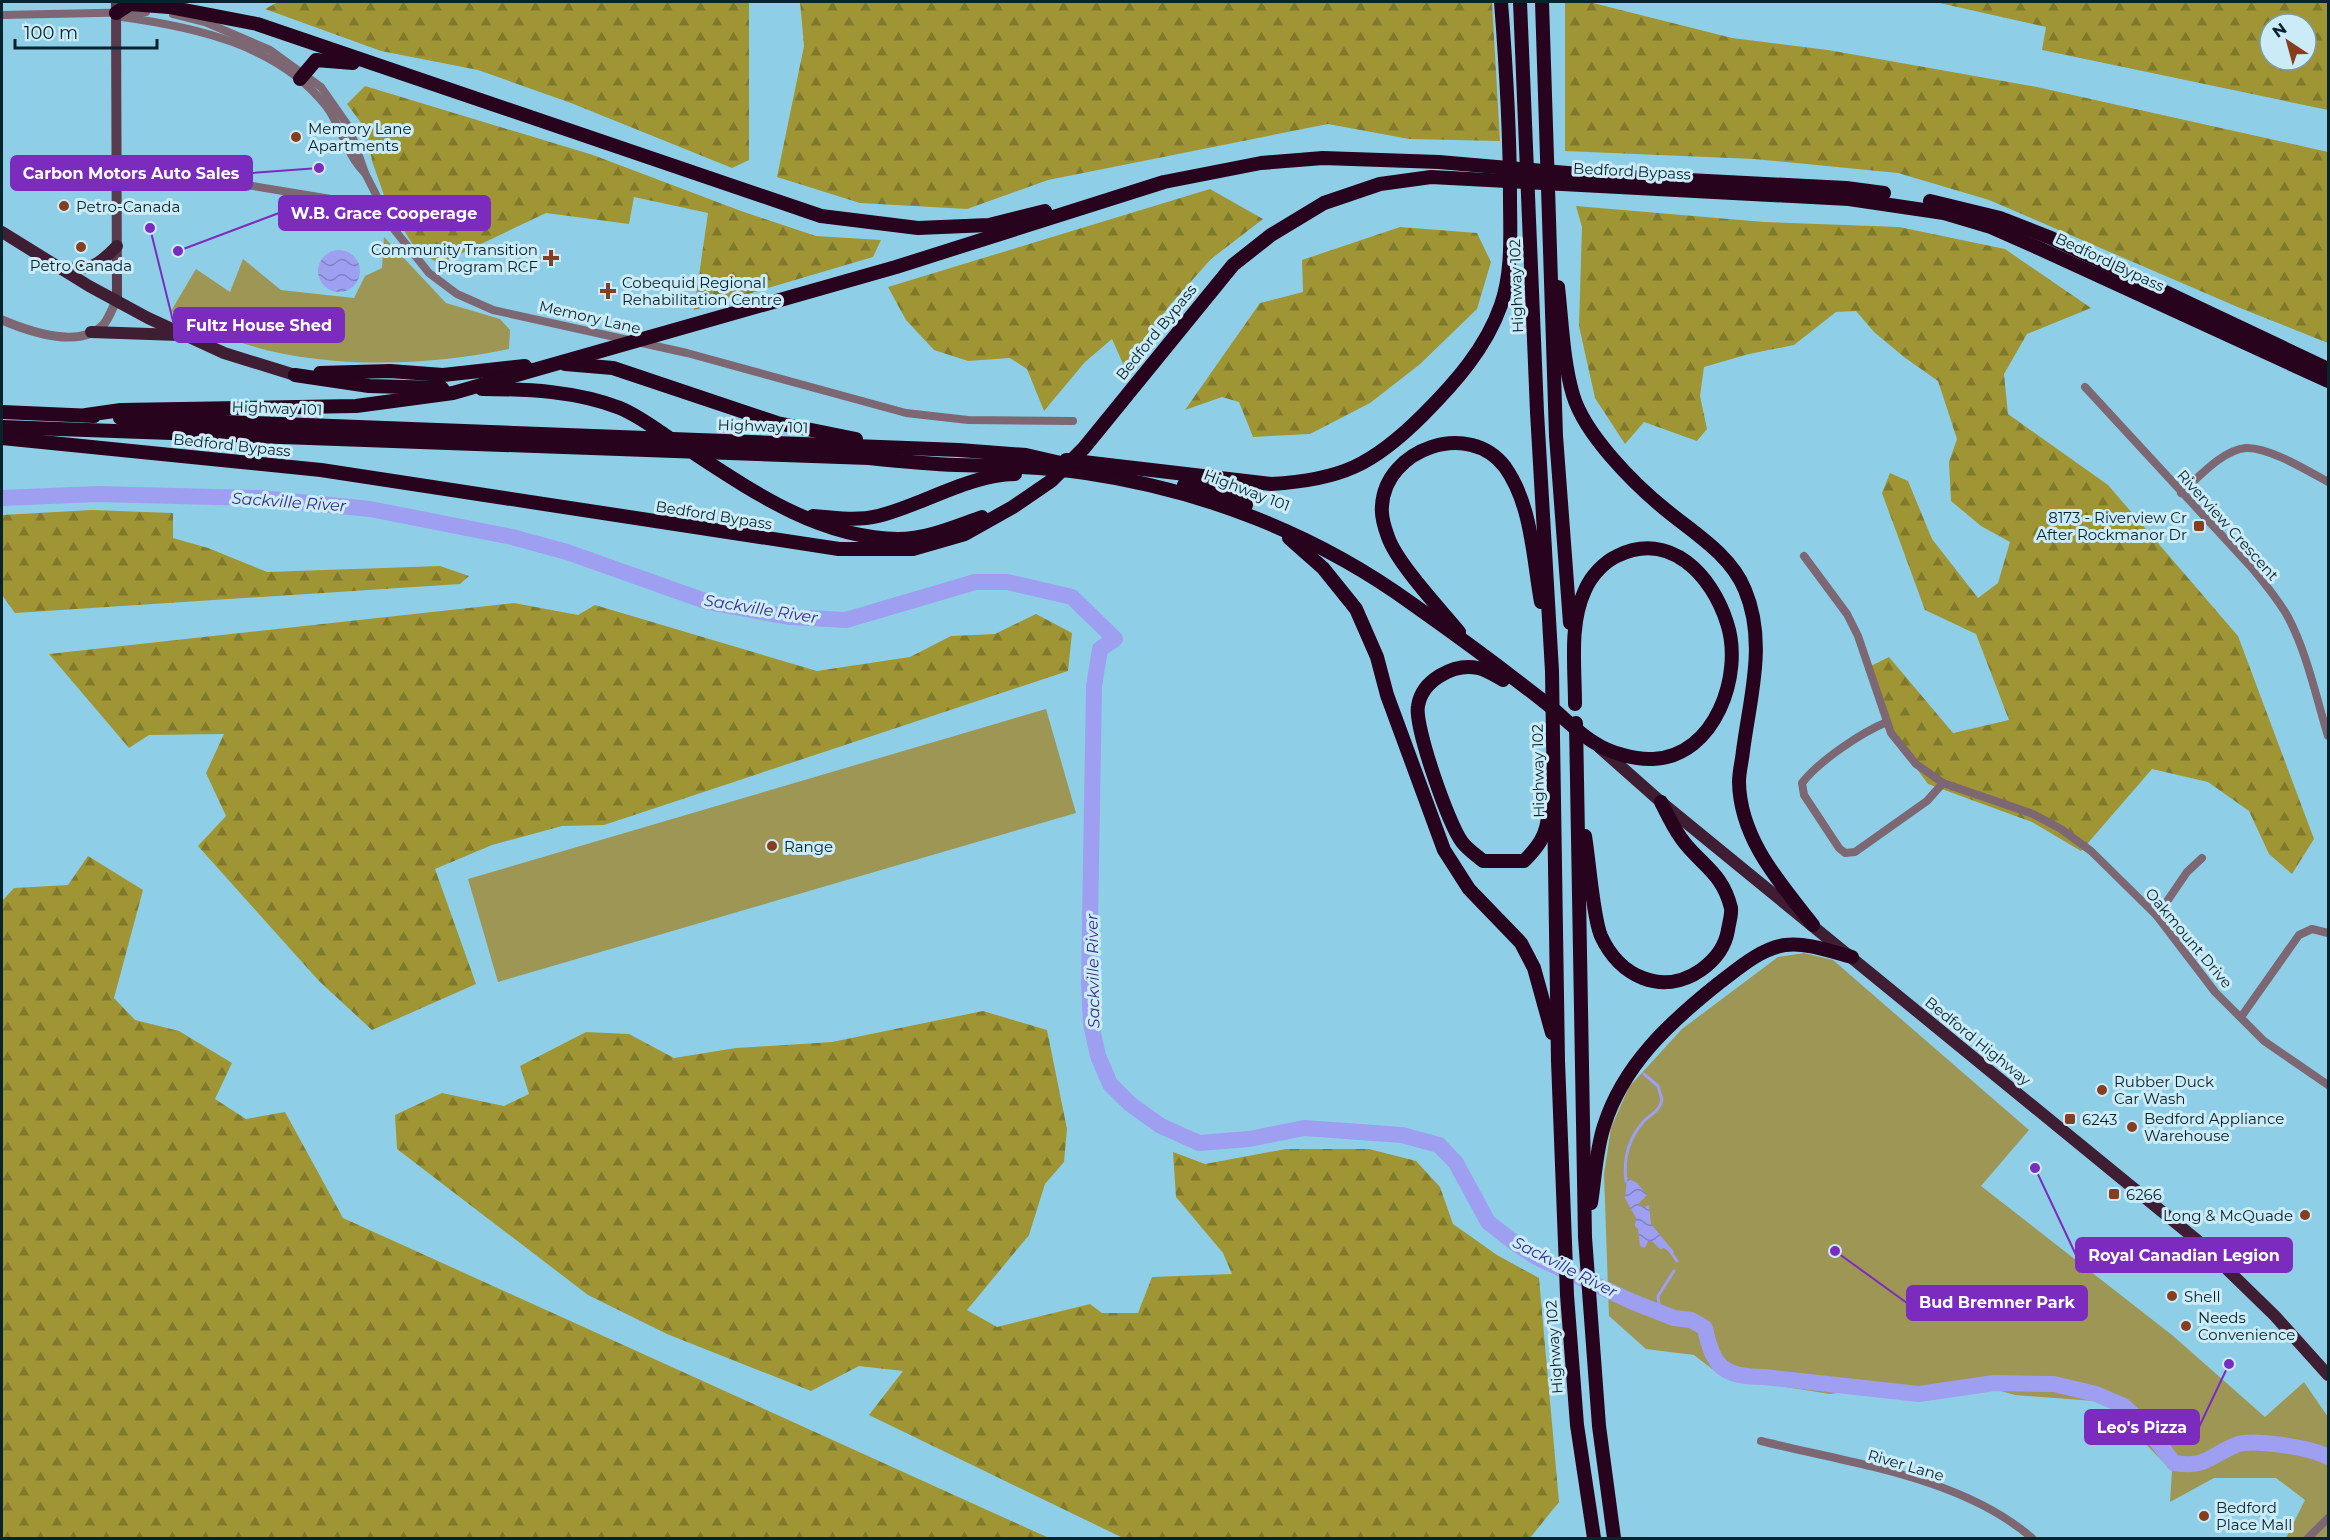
<svg xmlns="http://www.w3.org/2000/svg" width="2330" height="1540" font-family="Montserrat,sans-serif">
	<defs>
		<pattern id="forest-firs" width="22" height="20" patternUnits="userSpaceOnUse" patternTransform="scale(1.5)"><rect width="22" height="20" fill="#a09534"/><path d="M5 1l3.5 6h-7zM16 11l3.5 6h-7z" fill="#80792c"/></pattern>
		<pattern id="water-waves" width="16" height="10" patternUnits="userSpaceOnUse" patternTransform="scale(1.5)"><rect width="16" height="10" fill="#9e9ff0"/><path d="M0 5q4-4 8 0t8 0" fill="none" stroke="#7f81c3"/></pattern>
	</defs>
	<rect width="100%" height="100%" fill="#8ecfe7"/>
	<g fill="url(#forest-firs)" fill-rule="evenodd">
		<path d="M278,2H749V160L732,168L571,103L478,70L381,51L265,9Z"/>
		<path d="M800,2H1492L1500,141L1409,139L1328,124L1048,180L967,209L860,203L777,177L804,46Z"/>
		<path d="M1565,2H1589L1732,38L1828,50L2037,87L2328,152V343L2240,308L1989,200L1898,173L1754,159L1565,151Z"/>
		<path d="M1935,2H2328V110L2042,50L2046,27ZM2270,24H2306V60H2270Z"/>
		<path d="M365,86L593,155L741,211L816,236L881,240L873,257L694,310L708,213L634,197L629,224L546,213L439,264L415,248L400,224L385,198L372,161L367,131L347,104Z"/>
		<path d="M1210,189L1263,219L1211,259L1170,305L1124,366L1112,339L1085,362L1044,411L1027,369L1010,358L968,361L934,350L906,320L888,287Z"/>
		<path d="M1576,206L1764,222L1899,227L2005,249L2091,308L2027,334L2004,374L2008,414L2108,485L2238,636L2314,839L2292,874L2269,854L2249,811L2208,782L2152,769L2081,851L2032,822L1928,784L1890,733L1865,669L1889,657L1953,733L2009,720L1976,634L1925,610L1882,493L1890,473L1908,481L1932,539L1978,598L1998,583L2010,542L1981,526L1951,501L1949,462L1957,439L1938,381L1904,357L1874,332L1856,311L1836,312L1794,345L1749,354L1704,367L1700,396L1707,429L1697,441L1644,422L1625,444L1595,398L1579,326L1582,227Z"/>
		<path d="M1400,227L1477,233L1491,262L1477,309L1419,365L1370,403L1310,434L1253,437L1239,402L1222,397L1185,410L1260,303L1303,292L1302,260Z"/>
		<path d="M92,510L173,513V538L208,548L267,572L440,566L469,576L460,584L15,613L2,595V515Z"/>
		<path d="M514,603L578,615L595,605L817,671L910,657L951,636L995,634L1036,614L1072,633L1068,671L604,825L562,826L492,845L435,869L476,984L372,1030L319,981L198,846L226,816L206,773L224,734L149,735L129,748L49,654Z"/>
		<path d="M88,856L143,890L114,998L135,1020L179,1031L232,1063L215,1099L246,1119L285,1112L343,1218L1049,1538H2V901L14,888L68,885Z"/>
		<path d="M983,1011L1047,1030L1067,1129L1064,1162L1045,1184L1029,1235L967,1310L997,1327L1090,1304L1102,1313H1138L1152,1277L1232,1274L1223,1253L1176,1197L1173,1152L1205,1164L1286,1149H1369L1416,1161L1440,1187L1453,1224L1497,1255L1539,1278L1559,1502L1530,1538H1123L869,1415L903,1371L859,1366L811,1391L667,1334L588,1295L397,1149L395,1115L442,1093L504,1106L529,1094L520,1066L586,1032L629,1034L674,1058L736,1048L832,1042Z"/>
	</g>
	<g fill="#9e9655">
		<path d="M384,237L446,303L500,319L510,330L509,349C423,367 317,370 233,340C212,333 191,321 171,311L196,269L230,292L243,259L281,290L354,298L365,276L382,268Z"/>
		<path d="M1046,709L1076,813L498,982L468,879Z"/>
		<path d="M1804,953L1833,960L2029,1130L1981,1186L2172,1335L2265,1417L2304,1382L2328,1417V1538H2286L2305,1500L2276,1478H2214L2170,1502L2172,1471L2133,1431L2137,1417L2124,1410L2094,1401L2015,1395L1983,1386L1941,1393L1859,1390L1830,1394L1774,1385L1716,1372L1694,1355L1646,1349L1609,1316L1604,1174L1611,1128L1629,1087L1682,1029L1778,957Z"/>
	</g>
	<g fill="url(#water-waves)">
		<circle cx="339" cy="271" r="21"/>
		<path d="M1627,1178L1637,1183L1647,1195L1638,1204L1644,1207L1649,1205L1651,1224L1674,1252L1672,1254L1664,1248L1660,1249L1652,1241H1648L1645,1248L1640,1246L1638,1229L1635,1226L1636,1218L1625,1198Z"/>
	</g>
	<g fill="none" stroke-linecap="round" stroke-linejoin="round">
		<g stroke="#9e9ff0" stroke-width="3">
			<path d="M1626,1181C1623,1158 1628,1139 1644,1121C1652,1113 1659,1112 1662,1100L1658,1086L1644,1074"/>
			<path d="M1670,1251L1677,1261"/>
			<path d="M1660,1312L1658,1296L1674,1271"/>
		</g>
		<path stroke="#9e9ff0" stroke-width="16" d="M2,498L97,494L260,498L370,509L512,537L567,552L708,602L789,617L846,620L975,582H1007L1072,597L1115,639L1100,649L1094,686L1089,983L1091,1024L1098,1056L1110,1084L1130,1104L1161,1126L1199,1143L1249,1139L1304,1128L1402,1135L1439,1145L1456,1163L1488,1222L1512,1241L1538,1258L1633,1302L1674,1318L1691,1320L1705,1328C1713,1368 1724,1377 1764,1377L1919,1394L1994,1383L2054,1384L2096,1394L2124,1406L2144,1425L2174,1463C2207,1468 2209,1456 2236,1445C2252,1438 2313,1448 2328,1457"/>
		<g stroke="#7c6773" stroke-width="8">
			<path d="M116,13L122,17C195,27 278,45 326,106C342,127 346,155 365,173"/>
			<path d="M173,14L205,22L270,50L321,87L349,127L365,173L393,228L429,273L457,294L493,310L687,353L906,413L968,420L1073,421"/>
			<path d="M2,15L146,12"/>
			<path d="M138,167L331,199L385,213"/>
			<path d="M2085,387L2252,568C2265,584 2278,599 2288,617C2307,653 2316,697 2328,736"/>
			<path d="M2181,493C2198,478 2222,450 2246,448C2269,447 2308,471 2328,482"/>
			<path d="M1804,556L1847,614L1858,636L1891,733L1916,764L1943,783L2033,814L2061,829L2091,851L2157,916L2215,992L2264,1041L2328,1085"/>
			<path d="M1887,722C1862,732 1819,761 1802,783L1804,795L1839,848L1845,853L1855,852L1927,801L1943,783"/>
			<path d="M2157,916L2187,872L2202,858"/>
			<path d="M2241,1017L2299,935L2312,929L2328,933"/>
			<path d="M1761,1441C1849,1463 1962,1477 2032,1538"/>
			<path d="M2308,1538L2328,1518"/>
		</g>
		<path stroke="#7c6773" stroke-width="9" d="M2,320C28,331 80,350 104,324C109,318 113,307 117,299"/>
		<path stroke="#593b4d" stroke-width="10" d="M116,2L117,299"/>
		<g stroke="#3f1d33" stroke-width="12">
			<path d="M2,232L89,286L148,318L224,353L295,375"/>
			<path d="M62,269C91,269 97,267 117,246"/>
			<path d="M91,332L179,335"/>
			<path d="M1600,748L1661,802L2198,1241L2275,1316L2328,1375"/>
		</g>
		<g stroke="#28031d" stroke-width="14">
			<path d="M1520,2L1537,412L1552,671L1558,1061L1567,1295L1577,1425L1594,1538"/>
			<path d="M1542,2L1556,436L1570,623"/>
			<path d="M116,13L130,4L169,7L257,24L821,216L918,228L989,225L1045,211"/>
			<path d="M300,79L316,60L353,63"/>
			<path d="M1930,201L2000,218L2051,238L2328,369"/>
			<path d="M1558,287C1562,322 1563,361 1573,395C1585,435 1634,484 1666,510C1694,533 1731,555 1745,590C1767,642 1750,697 1743,751C1742,761 1739,772 1739,782C1740,839 1780,883 1813,925"/>
			<path d="M565,364L613,368L777,423L856,439"/>
			<path d="M320,373L390,371L443,375L525,366"/>
			<path d="M295,375L369,386L442,388"/>
			<path d="M482,389C528,389 576,391 620,408C637,415 653,427 668,437"/>
			<path d="M2,412L94,416"/>
			<path d="M86,415L121,410L356,406L453,393L896,267L1164,182L1261,163L1323,158L1439,162L1591,175L1846,188L1884,193"/>
			<path d="M120,418L959,450L1026,455L1065,464"/>
			<path d="M2,427L869,458C898,461 928,464 957,465C1000,466 1043,467 1086,473C1202,490 1316,534 1411,603C1455,634 1500,667 1542,700C1560,713 1576,732 1595,743C1610,753 1636,760 1653,759C1715,757 1744,674 1727,623C1712,575 1670,530 1617,556C1604,562 1591,576 1585,590C1569,624 1575,667 1575,704"/>
			<path d="M2,438L321,470L839,549H913L965,534L1013,507L1051,481L1084,448L1233,265L1271,235L1324,203L1380,184L1431,177L1849,199L1944,213L1991,227L2045,251L2328,381"/>
			<path d="M695,454C756,494 822,538 898,539C927,539 956,526 982,517"/>
			<path d="M1066,460L1271,484C1341,480 1373,465 1423,415C1455,383 1486,348 1501,305C1513,270 1510,233 1510,197C1510,132 1506,66 1501,2"/>
			<path d="M1184,485L1217,493L1246,505"/>
			<path d="M813,516C834,518 858,521 878,516C923,505 967,475 1015,474"/>
			<path d="M1289,538L1323,568L1356,609L1377,657L1387,695L1444,850L1469,889L1521,943L1534,968L1552,1033"/>
			<path d="M1459,632C1440,609 1397,563 1388,537C1385,529 1381,515 1382,506C1385,449 1469,419 1505,467C1532,505 1533,558 1541,602"/>
			<path d="M1503,680C1496,676 1487,670 1478,668C1454,663 1422,680 1418,706C1414,726 1449,825 1462,842C1467,849 1476,855 1483,861H1524C1538,847 1547,835 1548,815"/>
			<path d="M1576,723L1585,1237L1599,1426L1614,1538"/>
			<path d="M1585,836C1589,859 1593,917 1601,936C1619,976 1662,997 1701,970C1715,960 1725,948 1728,930C1729,923 1732,914 1731,908C1722,871 1699,864 1681,838C1673,827 1667,814 1661,802"/>
			<path d="M1591,1203C1595,1178 1596,1150 1604,1126C1623,1065 1670,1022 1719,983C1739,968 1760,949 1785,945C1807,942 1832,952 1852,957"/>
		</g>
	</g>
	<g fill="#863e1f" stroke="#cbebf7" stroke-width="2">
		<circle cx="296" cy="137" r="6"/>
		<circle cx="64" cy="206" r="6"/>
		<circle cx="81" cy="247" r="6"/>
		<path d="M548 249h6v6h6v6h-6v6h-6v-6h-6v-6h6z"/>
		<path d="M605 282h6v6h6v6h-6v6h-6v-6h-6v-6h6z"/>
		<rect x="2193" y="520" width="12" height="12" rx="3"/>
		<circle cx="772" cy="846" r="6"/>
		<circle cx="2102" cy="1090" r="6"/>
		<rect x="2064" y="1113" width="12" height="12" rx="3"/>
		<circle cx="2132" cy="1127" r="6"/>
		<rect x="2108" y="1188" width="12" height="12" rx="3"/>
		<circle cx="2305" cy="1215" r="6"/>
		<circle cx="2172" cy="1296" r="6"/>
		<circle cx="2186" cy="1326" r="6"/>
		<circle cx="2204" cy="1516" r="6"/>
	</g>
	<g text-anchor="middle" dominant-baseline="central" stroke-width="6" stroke-linejoin="round" paint-order="stroke">
		<g font-size="15" fill="#07232c" stroke="#cbebf7" text-anchor="start">
			<text x="308" y="128">Memory Lane<tspan x="308" dy="17">Apartments</tspan></text>
			<text x="76" y="206">Petro-Canada</text>
			<text x="538" y="249" text-anchor="end">Community Transition<tspan x="538" dy="17">Program RCF</tspan></text>
			<text x="81" y="265" text-anchor="middle">Petro Canada</text>
			<text x="622" y="282">Cobequid Regional<tspan x="622" dy="17">Rehabilitation Centre</tspan></text>
			<text x="2187" y="517" text-anchor="end">8173 - Riverview Cr<tspan x="2187" dy="17">After Rockmanor Dr</tspan></text>
			<text x="784" y="846">Range</text>
			<text x="2114" y="1081">Rubber Duck<tspan x="2114" dy="17">Car Wash</tspan></text>
			<text x="2144" y="1118">Bedford Appliance<tspan x="2144" dy="17">Warehouse</tspan></text>
			<text x="2082" y="1119">6243</text>
			<text x="2126" y="1194">6266</text>
			<text x="2293" y="1215" text-anchor="end">Long &amp; McQuade</text>
			<text x="2184" y="1296">Shell</text>
			<text x="2198" y="1317">Needs<tspan x="2198" dy="17">Convenience</tspan></text>
			<text x="2216" y="1507">Bedford<tspan x="2216" dy="17">Place Mall</tspan></text>
		</g>
		<g font-size="15" fill="#07232c" stroke="#cbebf7">
			<text transform="translate(1632 171) rotate(3)">Bedford Bypass</text>
			<text transform="translate(2110 262) rotate(25)">Bedford Bypass</text>
			<text transform="translate(1516 286) rotate(-92)">Highway 102</text>
			<text transform="translate(590 317) rotate(13)">Memory Lane</text>
			<text transform="translate(1156 332) rotate(-51)">Bedford Bypass</text>
			<text transform="translate(277 408) rotate(2)">Highway 101</text>
			<text transform="translate(763 426) rotate(2)">Highway 101</text>
			<text transform="translate(232 445) rotate(6)">Bedford Bypass</text>
			<text transform="translate(1247 490) rotate(21)">Highway 101</text>
			<text transform="translate(714 515) rotate(9)">Bedford Bypass</text>
			<text transform="translate(2228 525) rotate(48)">Riverview Crescent</text>
			<text transform="translate(1538 771) rotate(-91)">Highway 102</text>
			<text transform="translate(2189 938) rotate(50)">Oakmount Drive</text>
			<text transform="translate(1978 1041) rotate(39)">Bedford Highway</text>
			<text transform="translate(1554 1347) rotate(-94)">Highway 102</text>
			<text transform="translate(1906 1465) rotate(16)">River Lane</text>
		</g>
		<g font-size="16" font-style="italic" fill="#382b88" stroke="#cbebf7">
			<text transform="translate(289 502) rotate(4)">Sackville River</text>
			<text transform="translate(761 609) rotate(9)">Sackville River</text>
			<text transform="translate(1093 971) rotate(-91)">Sackville River</text>
			<text transform="translate(1565 1267) rotate(27)">Sackville River</text>
		</g>
	</g>
	<path fill="none" stroke="#7b2cbf" stroke-width="2" d="M319 168L252 173M178 251L279 213M150 228L174 325M2035 1168L2076 1255M1835 1251L1907 1303M2229 1364L2199 1427"/>
	<g fill="#7b2cbf" stroke="#cbebf7" stroke-width="2">
		<circle cx="319" cy="168" r="6"/>
		<circle cx="178" cy="251" r="6"/>
		<circle cx="150" cy="228" r="6"/>
		<circle cx="2035" cy="1168" r="6"/>
		<circle cx="1835" cy="1251" r="6"/>
		<circle cx="2229" cy="1364" r="6"/>
	</g>
	<g fill="#7b2cbf" stroke="#7b2cbf" stroke-width="2">
		<rect x="11" y="156" width="241" height="34" rx="6"/>
		<rect x="279" y="196" width="211" height="34" rx="6"/>
		<rect x="174" y="308" width="170" height="34" rx="6"/>
		<rect x="2076" y="1238" width="216" height="34" rx="6"/>
		<rect x="1907" y="1286" width="180" height="34" rx="6"/>
		<rect x="2085" y="1410" width="114" height="34" rx="6"/>
	</g>
	<g font-size="16" text-anchor="middle" font-weight="bold" fill="#fff">
		<text x="131" y="179">Carbon Motors Auto Sales</text>
		<text x="384" y="219">W.B. Grace Cooperage</text>
		<text x="259" y="331">Fultz House Shed</text>
		<text x="2184" y="1261">Royal Canadian Legion</text>
		<text x="1997" y="1308">Bud Bremner Park</text>
		<text x="2142" y="1433">Leo's Pizza</text>
	</g>
	<rect width="2330" height="1540" fill="none" stroke="#07232c" stroke-width="6"/>
	<g transform="translate(2288 42) rotate(324)"><circle r="28" fill="#cbebf7" stroke="#7d9ba6" stroke-width="1.5"/>
	<path d="M0-4.5L10 22L0 15L-10 22Z" fill="#863e1f"/>
	<text y="-9" font-size="16" font-weight="bold" text-anchor="middle" fill="#07232c">N</text>
	</g>
	<path d="M15 39v9h142v-9" fill="none" stroke="#07232c" stroke-width="3"/>
	<text x="24" y="39" font-size="18" fill="#07232c" stroke="#cbebf7" stroke-width="4.5" paint-order="stroke">100 m</text>
</svg>
